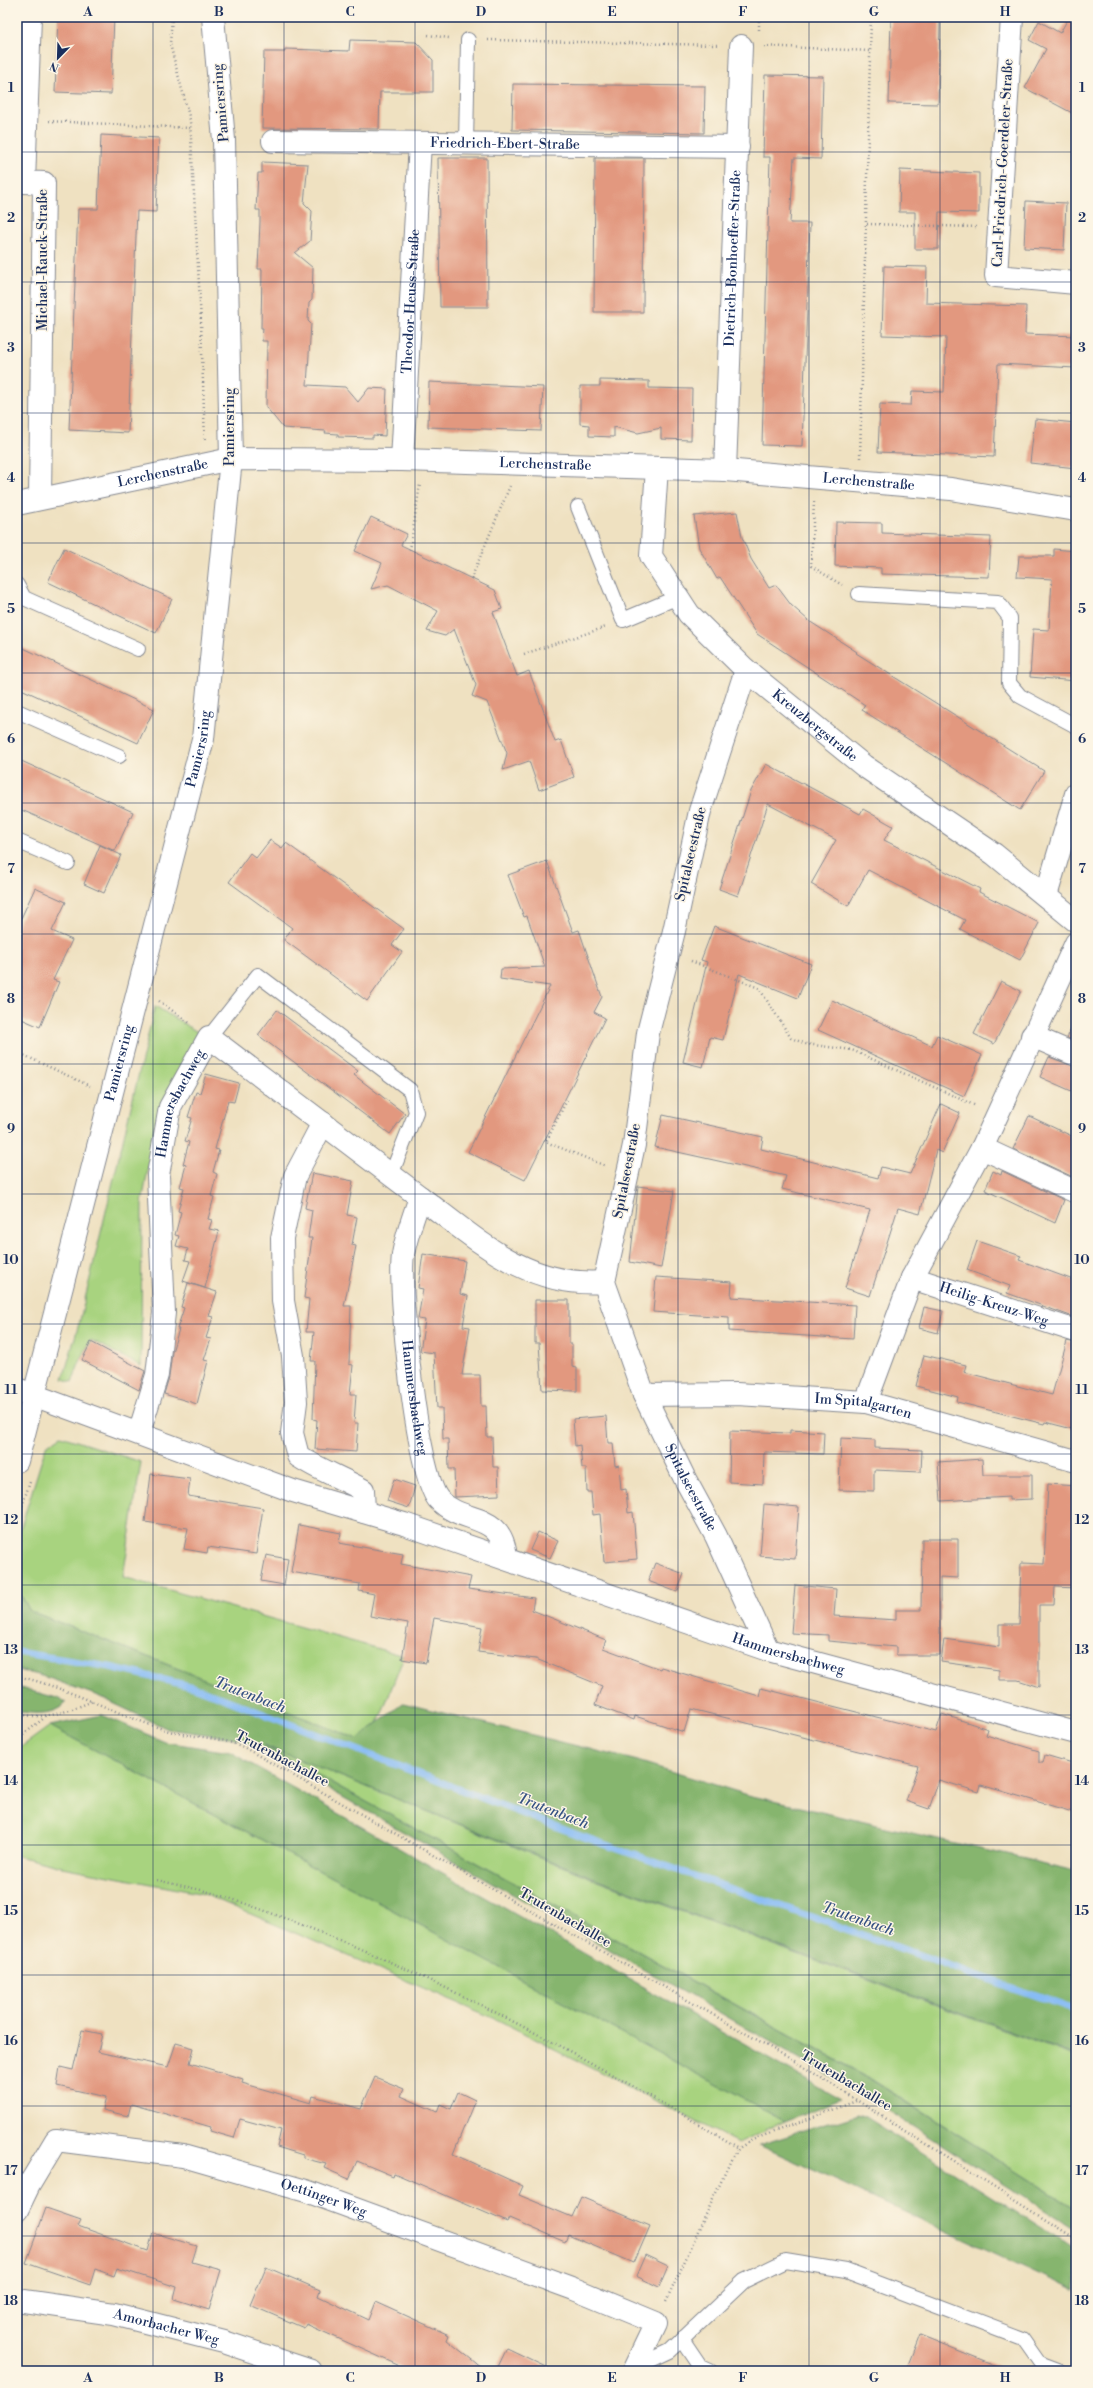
<svg xmlns="http://www.w3.org/2000/svg" width="1093" height="2388" font-family="'Libre Bodoni',serif">
	<rect width="100%" height="100%" fill="#fcf5e5"/>
	<filter id="ink" filterUnits="userSpaceOnUse"><feTurbulence type="fractalNoise" baseFrequency=".025" numOctaves="2"/><feDisplacementMap in="SourceGraphic" scale="8" xChannelSelector="R" yChannelSelector="G"/><feConvolveMatrix kernelMatrix="1 2 1 2 8 2 1 2 1" color-interpolation-filters="sRGB"/></filter>
	<filter id="wash" filterUnits="userSpaceOnUse"><feTurbulence type="fractalNoise" baseFrequency=".012" numOctaves="4" result="noise"/><feDisplacementMap in="SourceGraphic" scale="16" xChannelSelector="R" yChannelSelector="G"/><feGaussianBlur stdDeviation="0.9" result="paint"/><feColorMatrix in="noise" values="0 0 0 0 0 0 0 0 0 0 0 0 0 0 0 0 0 1.4 0 .05"/><feComposite in="paint" operator="in"/></filter>
	<g filter="url(#wash)">
		<rect width="100%" height="100%" fill="#efe1c1"/>
		<g fill="#a8d37f" stroke="#62816e">
			<path d="M155,1006L199,1033L150,1158L142,1203L141,1366L91,1340L81,1359L72,1382L63,1379L80,1320Z"/>
			<path d="M61,1436L141,1462L123,1577L404,1656L378,1723L358,1739L30,1611L17,1588V1540L46,1446Z"/>
			<path d="M50,1726L785,2121L738,2143L498,2020L204,1894L62,1867L17,1856V1750Z"/>
			<path d="M261,1744L589,1877L1076,2057V2209L871,2079Z"/>
		</g>
		<g fill="#86b56e" stroke="#507266">
			<path d="M17,1588L30,1611L358,1739L403,1703L634,1760L748,1795L1076,1871V2056L589,1876L263,1745L870,2079L1076,2209V2230L869,2098L241,1739L168,1729L98,1696L46,1677L17,1670Z"/>
			<path d="M17,1687L57,1698L66,1703C56,1716 31,1714 17,1711Z"/>
			<path d="M102,1715L165,1742L230,1752L840,2099L785,2121L50,1726Z"/>
			<path d="M858,2114L866,2117L1076,2250V2291L759,2145Z"/>
		</g>
		<g fill="none" stroke-linecap="round" stroke-linejoin="round">
			<path stroke="#87bcf5" stroke-width="7" d="M17,1652L110,1667L194,1687L578,1835L1076,2010"/>
		</g>
		<g id="blocks">
			<g fill="#e2987f">
				<path d="M58,17H114L111,94L55,92Z"/>
				<path d="M891,17H940L938,104L889,103Z"/>
				<path d="M1069,17H1076V115L1025,88L1046,49L1029,40L1039,21L1060,33Z"/>
				<path d="M350,40L416,42L433,60V92H380L379,129L262,128L264,52H285V49L349,51Z"/>
				<path d="M765,75L823,76L821,159L794,158L790,223H810L802,446L762,445L770,157H763Z"/>
				<path d="M513,84L705,86L704,133L512,130Z"/>
				<path d="M101,135L159,138L156,212L137,211L128,433L69,430L78,209H98Z"/>
				<path d="M438,158H487L488,307H440Z"/>
				<path d="M595,158H644L643,312H594Z"/>
				<path d="M262,162L308,164L304,203L312,211L310,241L295,253L313,268L312,300L309,303L308,321L311,324L307,385L345,387L358,402L369,388L387,389L385,436L373,435V438L338,437V434L325,433L326,431L283,428L266,407L267,341H262L263,328H261L262,269H258L260,222V210H256L258,173H262Z"/>
				<path d="M900,170L979,173V213L939,212L938,249H915V212H899Z"/>
				<path d="M1026,201L1066,203L1064,250L1024,248Z"/>
				<path d="M884,266L927,267L926,303L1026,306L1025,334L1076,336V368L998,364L994,457L878,452L880,404L911,405L912,391L944,392L946,337L882,335Z"/>
				<path d="M600,380L649,381V388L692,389L691,440L661,439V428L638,433L614,427V437L589,436V425L580,424V386H600Z"/>
				<path d="M429,382L543,387L541,431L428,427Z"/>
				<path d="M1035,419L1076,423V468L1030,463Z"/>
				<path d="M737,512L742,537L751,559L769,588L776,585L791,605L809,621L857,652L856,653L1044,771L1020,810L862,710L865,705L757,634L720,577L717,579L699,548L694,516Z"/>
				<path d="M371,517L407,534L401,545L495,590L502,609L493,612L517,676L529,671L555,742L561,740L574,777L539,790L529,761L503,770L507,753L487,702L472,696L476,685L454,629L445,636L427,631L438,611L388,585L371,589L382,563L355,551Z"/>
				<path d="M836,522L882,523V533L991,537L989,577L881,574V568L835,566Z"/>
				<path d="M64,548L172,599L156,633L48,582Z"/>
				<path d="M1054,549L1076,551V681L1030,677L1033,629L1049,630L1052,579L1017,577L1019,556H1054Z"/>
				<path d="M17,645L154,709L138,743L17,687Z"/>
				<path d="M17,759L133,812L115,851L17,808Z"/>
				<path d="M766,764L860,814L863,809L893,826L884,840L980,889L979,892L1039,923L1020,960L960,929L965,920L868,870L848,906L811,884L836,840L768,804L738,896L719,889L751,791Z"/>
				<path d="M270,840L282,848L286,843L404,929L392,945L402,952L367,1001L284,940L292,928L229,882L250,853L256,858Z"/>
				<path d="M100,845L121,855L104,893L84,884Z"/>
				<path d="M547,861L573,932L579,930L602,997L594,1012L605,1018L525,1180L468,1152L550,986L500,979L501,969L545,967L527,916L524,917L508,875Z"/>
				<path d="M35,888L66,902L52,931L72,940L53,980L59,982L40,1027L17,1017V927Z"/>
				<path d="M714,926L811,964L798,998L739,974L723,1040L710,1037L703,1067L683,1062L707,962L701,960Z"/>
				<path d="M1001,981L1021,991L994,1044L974,1034Z"/>
				<path d="M832,1000L932,1046L937,1035L982,1055L964,1096L818,1030Z"/>
				<path d="M277,1010L358,1071L354,1075L405,1114L390,1134L258,1035Z"/>
				<path d="M1076,1018V1041L1067,1038Z"/>
				<path d="M1049,1057L1076,1067V1093L1040,1077Z"/>
				<path d="M206,1074L239,1083L234,1102L228,1101L215,1149L219,1150L213,1172L217,1174L211,1196L214,1197L208,1219L212,1220L209,1229L219,1231L205,1288L183,1281L190,1261L185,1260L188,1249L176,1246L179,1236L175,1235L181,1212L178,1211L184,1188L180,1187L186,1165L183,1164L189,1142L185,1141L192,1118L188,1117L196,1092L200,1093Z"/>
				<path d="M941,1104L960,1113L942,1153L936,1150L920,1214L898,1208L870,1296L845,1288L870,1210L782,1189L786,1176L655,1147L663,1115L763,1137L761,1149L878,1178L881,1167L910,1174Z"/>
				<path d="M1029,1116L1076,1138V1170L1073,1177L1013,1149Z"/>
				<path d="M993,1171L1001,1175L1002,1171L1064,1200L1055,1223L985,1190Z"/>
				<path d="M312,1173L353,1181L347,1215L357,1217L352,1245L356,1246L344,1306H351L349,1364L353,1365L350,1394H356L354,1423H358L356,1452L315,1449L317,1420L313,1419L315,1361H311L314,1332H306L309,1299L304,1298L312,1238H308L312,1210L305,1208Z"/>
				<path d="M638,1186L674,1191L661,1268L630,1262Z"/>
				<path d="M977,1241L1021,1256L1019,1260L1076,1281V1318L1007,1293L1010,1286L967,1270Z"/>
				<path d="M423,1254L465,1261L460,1294L468,1296L463,1326L470,1327L462,1375H480L481,1406H486L487,1437H492L493,1467H498L499,1495L455,1497L454,1469H449L448,1439H443L442,1408H437L434,1353L420,1351L425,1320L418,1319L423,1289L418,1288Z"/>
				<path d="M656,1277L732,1282L731,1297L855,1305L853,1339L729,1331V1317L653,1312Z"/>
				<path d="M188,1283L217,1292L209,1316L213,1317L206,1338L211,1339L204,1360L208,1361L197,1404L164,1394L169,1377L172,1352L179,1329H177L184,1308L181,1307Z"/>
				<path d="M535,1300H569V1344H572V1367L577,1368V1391L542,1390L539,1343H535Z"/>
				<path d="M924,1307L943,1311L938,1333L919,1328Z"/>
				<path d="M1067,1341L1076,1343V1430L1045,1422L1044,1424L957,1402L958,1397L916,1386L924,1355L966,1365L964,1372L1052,1395Z"/>
				<path d="M91,1342L145,1371L139,1390L82,1360Z"/>
				<path d="M606,1416L608,1443H613L615,1466L619,1465L621,1490L626,1489L628,1513L633,1512L637,1559L604,1562L600,1514L593,1515L591,1492H587L586,1468H582L580,1445L575,1446L573,1419Z"/>
				<path d="M790,1430L824,1432L823,1454L764,1452L763,1484L729,1482L730,1431L790,1433Z"/>
				<path d="M841,1438L875,1440V1448L922,1450L921,1472L874,1470V1491L839,1490Z"/>
				<path d="M982,1459L983,1475H1032V1499L1009,1500V1497L941,1501L938,1462Z"/>
				<path d="M151,1474L190,1479L188,1496L263,1508L256,1554L208,1547L207,1553L184,1549L188,1528L145,1522Z"/>
				<path d="M394,1479L415,1486L409,1508L387,1501Z"/>
				<path d="M1048,1484L1076,1486V1588L1055,1587L1054,1605H1039V1687L1018,1680H999V1670L941,1662L944,1639L999,1647V1624H1019L1021,1563L1044,1564Z"/>
				<path d="M764,1504L799,1507L795,1559L760,1556Z"/>
				<path d="M299,1525L341,1533L339,1543L403,1554L401,1564L471,1577L468,1589L534,1598L532,1610L606,1640L603,1648L660,1669L661,1667L759,1696L761,1688L936,1732L942,1714L988,1729L986,1735L1039,1751V1763H1043L1045,1755L1076,1764V1813L981,1785L979,1792L939,1780L929,1809L906,1801L918,1766L691,1709L684,1732L635,1716L634,1720L595,1705L602,1686L536,1659L478,1652L482,1627L434,1618L426,1663L402,1659L408,1623L370,1616L374,1594L359,1591L360,1584L291,1572Z"/>
				<path d="M538,1532L558,1541L550,1558L530,1550Z"/>
				<path d="M922,1539H958V1578L940,1577V1655H896V1647L828,1641V1635L791,1633L795,1585L836,1589L834,1616L896,1620V1610H921Z"/>
				<path d="M266,1555L288,1559L284,1585L261,1581Z"/>
				<path d="M655,1563L684,1574L677,1592L648,1581Z"/>
				<path d="M82,2030L102,2034L98,2052L168,2067L176,2043L194,2048L190,2063L243,2079L242,2083L311,2103L313,2096L361,2109L375,2077L404,2089L401,2096L437,2112L440,2104L451,2109L458,2092L475,2100L453,2154L523,2186L519,2195L572,2217L581,2197L650,2226L634,2263L568,2235L565,2242L509,2218L507,2222L394,2173L393,2176L357,2161L349,2179L324,2168L326,2164L303,2158V2155L277,2147L281,2130L240,2119L234,2138L210,2131L211,2127L131,2104L128,2116L103,2110L106,2097L57,2086L60,2067L73,2070Z"/>
				<path d="M46,2208L81,2220L78,2226L148,2251L153,2233L197,2246L192,2262L221,2270L209,2310L174,2299L177,2287L117,2268L114,2276L95,2269L90,2285L26,2263Z"/>
				<path d="M645,2255L668,2266L659,2287L636,2276Z"/>
				<path d="M266,2267L320,2290L318,2296L369,2320L376,2302L449,2335L447,2340L486,2371H411L306,2324L304,2328L250,2305Z"/>
				<path d="M920,2335L1007,2370V2371H906Z"/>
				<path d="M507,2348L555,2371H496Z"/>
			</g>
		</g>
	</g>
	<g filter="url(#ink)">
		<use href="#blocks" fill-opacity="0" stroke="#858890" stroke-width="1"/>
		<g fill="none" stroke-linecap="round" stroke-linejoin="round">
			<defs>
				<g id="lane">
					<path d="M466,144L468,40"/>
					<path d="M578,507L623,620L678,597"/>
					<path d="M17,585L24,598L138,649"/>
					<path d="M859,594L998,602L1010,618L1009,683L1020,696L1076,726"/>
					<path d="M17,711L119,756"/>
					<path d="M17,841L68,863"/>
					<path d="M209,1037L258,975L410,1090L416,1112L391,1175"/>
					<path d="M682,2339L701,2367L710,2371"/>
					<path d="M634,2368L670,2351L744,2281L785,2261L846,2271L1023,2338L1042,2365L1058,2371"/>
				</g>
				<g id="street">
					<path d="M30,17L24,182L44,183L40,498"/>
					<path d="M1012,17L996,276L1076,283"/>
					<path id="s1" d="M273,141L738,147"/>
					<path id="s2" d="M402,460L420,143"/>
					<path id="s3" d="M657,468L651,556L689,614L746,670L864,766L994,854L1076,921"/>
					<path id="s4" d="M725,470L741,46"/>
					<path id="s5" d="M17,504L231,459L402,460L725,470L951,489L1076,510"/>
					<path id="s6" d="M746,670L700,811L674,931L648,1033L634,1145L604,1282L644,1395L685,1479L716,1536L768,1650"/>
					<path d="M1046,896L1076,794"/>
					<path d="M1032,1036L1076,1055"/>
					<path d="M323,1123L295,1176L282,1238L283,1301L293,1356L296,1402L292,1433L298,1456C319,1470 342,1478 363,1490L364,1512"/>
					<path d="M982,1148L1076,1192"/>
					<path d="M420,1197C478,1240 527,1288 604,1282"/>
					<path id="s7" d="M912,1278L1076,1331"/>
					<path id="s8" d="M17,1389L293,1491L404,1524L768,1650L1076,1733"/>
					<path id="s9" d="M644,1395L737,1394L866,1402L1076,1461"/>
					<path d="M866,1402L912,1278L982,1148L1076,943"/>
					<path id="s10" d="M139,1433L157,1375L164,1313L158,1175L170,1107L209,1037L420,1197C414,1216 406,1236 403,1255C398,1290 417,1477 439,1500C464,1526 503,1510 506,1559"/>
					<path id="s11" d="M17,1461L203,739L231,459L224,140L213,17"/>
					<path id="s12" d="M17,2210L29,2185L56,2140L183,2156L306,2191L574,2289L656,2323L633,2371"/>
					<path id="s13" d="M17,2300L114,2314L224,2342L311,2371"/>
				</g>
			</defs>
			<use href="#lane" stroke="#858890" stroke-width="16"/>
			<use href="#street" stroke="#858890" stroke-width="24"/>
			<g stroke="#858890" stroke-width="2.5" stroke-dasharray="1 3" stroke-linecap="butt">
				<path d="M172,17L170,44L190,120L201,322L205,442"/>
				<path d="M759,30V17"/>
				<path d="M428,35L449,38"/>
				<path d="M488,40L717,45"/>
				<path d="M764,46L870,51"/>
				<path d="M49,121L190,128"/>
				<path d="M867,224L977,227"/>
				<path d="M860,458L871,17"/>
				<path d="M814,502L811,566L842,585"/>
				<path d="M410,550L420,484"/>
				<path d="M471,579L510,486"/>
				<path d="M524,654L606,627"/>
				<path d="M691,961L759,988L791,1038L806,1044L852,1050L976,1106"/>
				<path d="M159,1001L191,1024"/>
				<path d="M17,1052L90,1086"/>
				<path d="M567,1100L546,1142L606,1166"/>
				<path d="M17,1521L30,1482"/>
				<path d="M17,1676C70,1688 117,1715 169,1731C194,1738 221,1736 245,1748L796,2062L1076,2238"/>
				<path d="M17,1714C48,1720 65,1712 93,1701"/>
				<path d="M17,1740L44,1718"/>
				<path d="M157,1880C181,1886 206,1890 229,1898C409,1960 576,2051 739,2148"/>
				<path d="M666,2302L731,2160L739,2148L752,2140L859,2100"/>
			</g>
			<use href="#lane" stroke="#fff" stroke-width="14"/>
			<use href="#street" stroke="#fff" stroke-width="22"/>
		</g>
	</g>
	<path fill="none" stroke="#1b2f5e" stroke-width="1" stroke-opacity="0.55" d="M153,17V2371M284,17V2371M415,17V2371M546,17V2371M678,17V2371M809,17V2371M940,17V2371M17,152H1076M17,282H1076M17,413H1076M17,543H1076M17,673H1076M17,803H1076M17,934H1076M17,1064H1076M17,1194H1076M17,1324H1076M17,1454H1076M17,1585H1076M17,1715H1076M17,1845H1076M17,1975H1076M17,2106H1076M17,2236H1076"/>
	<g text-anchor="middle" dominant-baseline="central" stroke-width="3" stroke-linejoin="round" paint-order="stroke">
		<g font-size="14" fill="#1b2f5e" stroke="#fcf5e5">
			<text transform="translate(221 103) rotate(-95)">Pamiersring</text>
			<text stroke="none"><textPath href="#s1" startOffset="232">Friedrich-Ebert-Straße</textPath></text>
			<text transform="translate(1003 163) rotate(-87)">Carl-Friedrich-Goerdeler-Straße</text>
			<text stroke="none"><textPath href="#s4" startOffset="212">Dietrich-Bonhoeffer-Straße</textPath></text>
			<text transform="translate(43 260) rotate(-90)">Michael-Rauck-Straße</text>
			<text stroke="none"><textPath href="#s2" startOffset="159">Theodor-Heuss-Straße</textPath></text>
			<text transform="translate(230 427) rotate(-90)">Pamiersring</text>
			<text stroke="none"><textPath href="#s5" startOffset="533">Lerchenstraße</textPath></text>
			<text stroke="none"><textPath href="#s5" startOffset="149">Lerchenstraße</textPath></text>
			<text stroke="none"><textPath href="#s5" startOffset="857">Lerchenstraße</textPath></text>
			<text stroke="none"><textPath href="#s3" startOffset="326">Kreuzbergstraße</textPath></text>
			<text stroke="none"><textPath href="#s11" startOffset="735">Pamiersring</textPath></text>
			<text transform="translate(691 854) rotate(-77)">Spitalseestraße</text>
			<text stroke="none"><textPath href="#s11" startOffset="411">Pamiersring</textPath></text>
			<text stroke="none"><textPath href="#s10" startOffset="337">Hammersbachweg</textPath></text>
			<text transform="translate(627 1171) rotate(-79)">Spitalseestraße</text>
			<text stroke="none"><textPath href="#s7" startOffset="86">Heilig-Kreuz-Weg</textPath></text>
			<text stroke="none"><textPath href="#s10" startOffset="879">Hammersbachweg</textPath></text>
			<text stroke="none"><textPath href="#s9" startOffset="220">Im Spitalgarten</textPath></text>
			<text stroke="none"><textPath href="#s6" startOffset="853">Spitalseestraße</textPath></text>
			<text stroke="none"><textPath href="#s8" startOffset="816">Hammersbachweg</textPath></text>
			<text transform="translate(282 1759) rotate(28)">Trutenbachallee</text>
			<text transform="translate(565 1918) rotate(30)">Trutenbachallee</text>
			<text transform="translate(846 2081) rotate(31)">Trutenbachallee</text>
			<text stroke="none"><textPath href="#s12" startOffset="355">Oettinger Weg</textPath></text>
			<text stroke="none"><textPath href="#s13" startOffset="152">Amorbacher Weg</textPath></text>
		</g>
		<g font-size="15" font-style="italic" fill="#365284" stroke="#fcf5e5">
			<text transform="translate(250 1695) rotate(21)">Trutenbach</text>
			<text transform="translate(553 1811) rotate(21)">Trutenbach</text>
			<text transform="translate(858 1919) rotate(19)">Trutenbach</text>
		</g>
	</g>
	<rect width="1093" height="2388" fill="none" stroke="#fcf5e5" stroke-width="44"/>
	<g transform="translate(58 58) rotate(203)" stroke="#fcf5e5" stroke-width="3" paint-order="stroke">
	<path d="M0-3L7 15L0 10L-7 15Z" fill="#1b2f5e"/>
	<text y="-6" font-size="11" font-weight="bold" text-anchor="middle" fill="#1b2f5e">N</text>
	</g>
	<rect x="22" y="22" width="1049" height="2344" fill="none" stroke="#1b2f5e" stroke-width="1.5"/>
	<g font-size="13" text-anchor="middle" font-weight="bold" fill="#1b2f5e">
		<text x="88" y="16">A</text>
		<text x="219" y="16">B</text>
		<text x="350" y="16">C</text>
		<text x="481" y="16">D</text>
		<text x="612" y="16">E</text>
		<text x="743" y="16">F</text>
		<text x="874" y="16">G</text>
		<text x="1005" y="16">H</text>
		<text x="11" y="92">1</text>
		<text x="1082" y="92">1</text>
		<text x="11" y="222">2</text>
		<text x="1082" y="222">2</text>
		<text x="11" y="352">3</text>
		<text x="1082" y="352">3</text>
		<text x="11" y="482">4</text>
		<text x="1082" y="482">4</text>
		<text x="11" y="613">5</text>
		<text x="1082" y="613">5</text>
		<text x="11" y="743">6</text>
		<text x="1082" y="743">6</text>
		<text x="11" y="873">7</text>
		<text x="1082" y="873">7</text>
		<text x="11" y="1003">8</text>
		<text x="1082" y="1003">8</text>
		<text x="11" y="1133">9</text>
		<text x="1082" y="1133">9</text>
		<text x="11" y="1264">10</text>
		<text x="1082" y="1264">10</text>
		<text x="11" y="1394">11</text>
		<text x="1082" y="1394">11</text>
		<text x="11" y="1524">12</text>
		<text x="1082" y="1524">12</text>
		<text x="11" y="1654">13</text>
		<text x="1082" y="1654">13</text>
		<text x="11" y="1785">14</text>
		<text x="1082" y="1785">14</text>
		<text x="11" y="1915">15</text>
		<text x="1082" y="1915">15</text>
		<text x="11" y="2045">16</text>
		<text x="1082" y="2045">16</text>
		<text x="11" y="2175">17</text>
		<text x="1082" y="2175">17</text>
		<text x="11" y="2305">18</text>
		<text x="1082" y="2305">18</text>
		<text x="88" y="2382">A</text>
		<text x="219" y="2382">B</text>
		<text x="350" y="2382">C</text>
		<text x="481" y="2382">D</text>
		<text x="612" y="2382">E</text>
		<text x="743" y="2382">F</text>
		<text x="874" y="2382">G</text>
		<text x="1005" y="2382">H</text>
	</g>
</svg>
